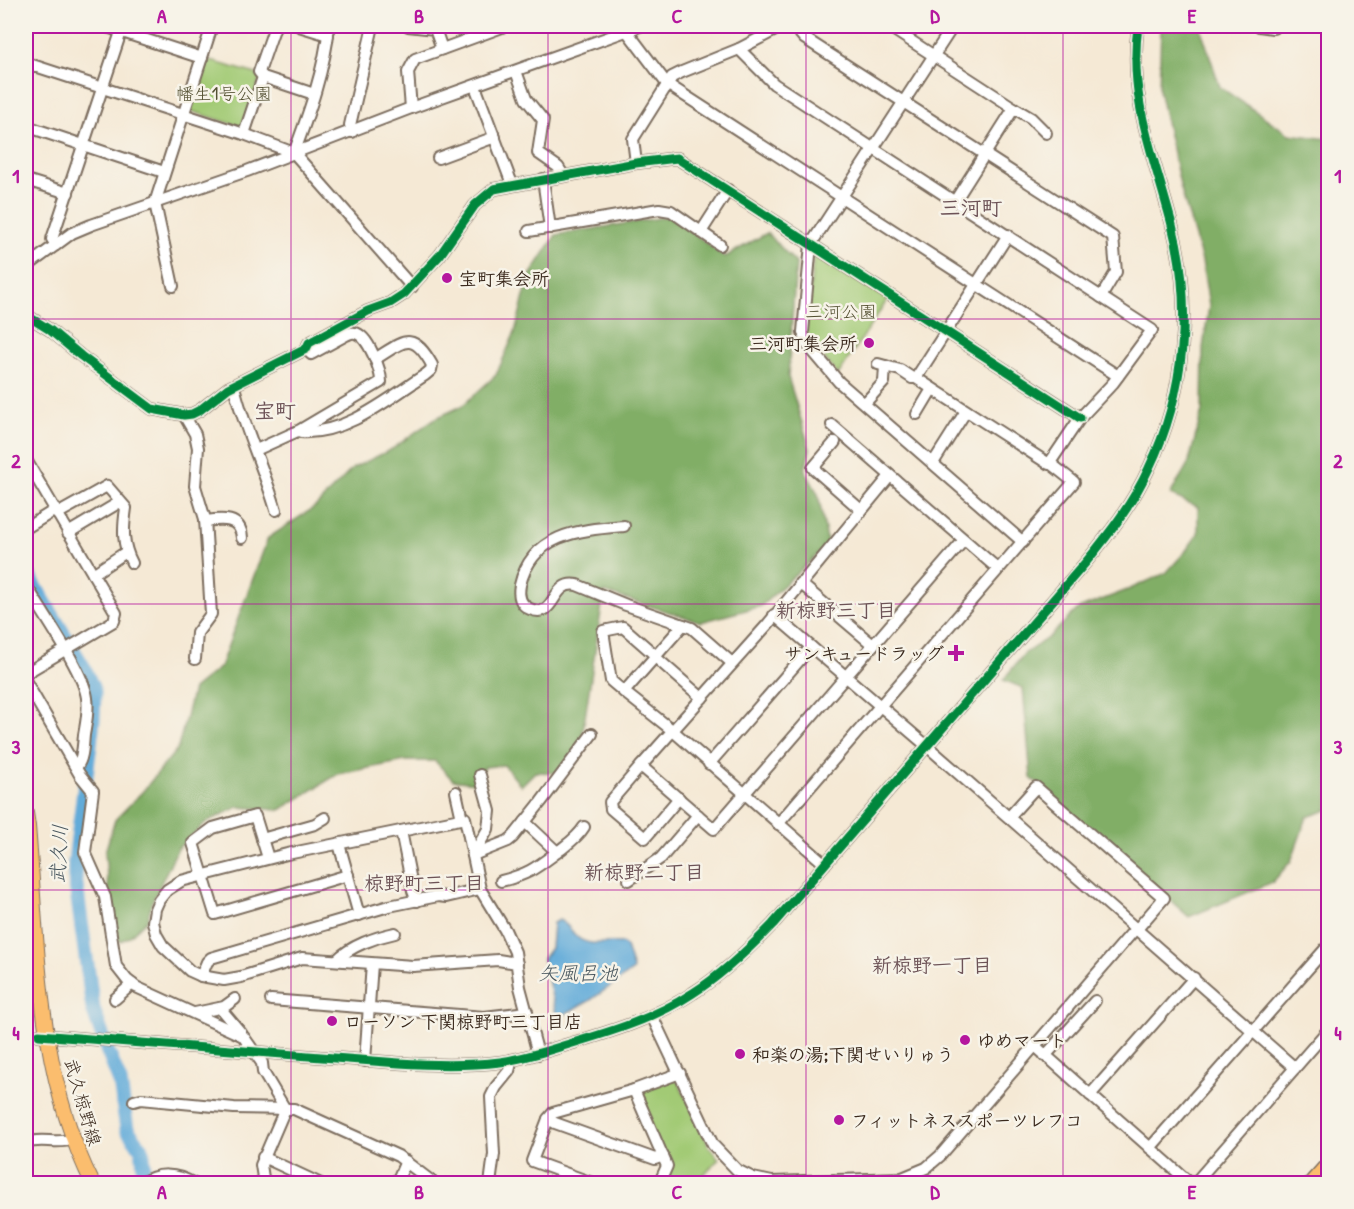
<svg xmlns="http://www.w3.org/2000/svg" width="1354" height="1209" font-family="'Patrick Hand','Klee One',sans-serif">
	<rect width="100%" height="100%" fill="#f7f3e8"/>
	<filter id="ink" filterUnits="userSpaceOnUse"><feTurbulence type="fractalNoise" baseFrequency=".0167" numOctaves="2"/><feDisplacementMap in="SourceGraphic" scale="12" xChannelSelector="R" yChannelSelector="G"/><feConvolveMatrix kernelMatrix="1 2 1 2 8 2 1 2 1" color-interpolation-filters="sRGB"/></filter>
	<filter id="wash" filterUnits="userSpaceOnUse"><feTurbulence type="fractalNoise" baseFrequency=".008" numOctaves="4" result="noise"/><feDisplacementMap in="SourceGraphic" scale="24" xChannelSelector="R" yChannelSelector="G"/><feGaussianBlur stdDeviation="1.35" result="paint"/><feColorMatrix in="noise" values="0 0 0 0 0 0 0 0 0 0 0 0 0 0 0 0 0 1.4 0 .05"/><feComposite in="paint" operator="in"/></filter>
	<g filter="url(#wash)">
		<rect width="100%" height="100%" fill="#f5e9d5"/>
		<g fill="#a2ca75" stroke="#6e7a4a" stroke-width="1.5">
			<path d="M204,59L256,74L260,79L242,127L191,111L188,108Z"/>
			<path d="M814,252L888,299L838,375L811,342L806,331Z"/>
			<path d="M673,1079L679,1083L710,1148L719,1159L695,1183H682L667,1177L641,1096L642,1091Z"/>
		</g>
		<g fill="#81ae66" stroke="#5e6c42" stroke-width="1.5">
			<path d="M1161,26H1200L1220,87L1289,134L1328,139V810L1307,817L1291,861L1273,882L1189,917L1031,778L1023,688L1003,680L1024,654L1049,637L1078,609L1130,589L1166,573L1185,552L1198,534V507L1170,495L1189,462L1202,411L1203,348L1209,306L1202,261L1181,189L1159,90Z"/>
			<path d="M671,216L725,257L767,233L796,263L788,377L810,449L805,470L818,494L828,545L761,606L701,622L604,592L581,744L558,773L535,772L521,786L504,765L485,767L474,783L453,780L435,761H405L338,774L280,810L238,807L207,822L178,848L151,904L148,919L129,937L119,942L110,913L105,852L115,820L143,791L178,748L193,689L220,667L268,538L315,507L353,468L392,449L434,419L462,406L496,375L515,332L529,277L556,235Z"/>
		</g>
		<path fill="#62abd9" stroke="#4e6a7c" stroke-width="1.5" d="M559,920C568,924 571,931 577,937C590,948 607,941 621,943L626,947L633,969L632,971L589,1001L557,1018L543,959L551,948L553,923Z"/>
		<g fill="none" stroke-linecap="round" stroke-linejoin="round">
			<path stroke="#62abd9" stroke-width="15" d="M26,571L84,668L94,692L93,720L75,862V877L93,1009L108,1052L120,1082L127,1129L141,1148L143,1155L145,1184"/>
		</g>
	</g>
	<g filter="url(#ink)">
		<g fill="none" stroke-linecap="round" stroke-linejoin="round">
			<defs>
				<g id="minor">
					<path d="M104,26L202,58"/>
					<path d="M299,26L328,35"/>
					<path d="M408,26L435,29L442,49"/>
					<path d="M623,26L667,84L1118,376"/>
					<path d="M794,26L804,38L1113,237L1116,272L1101,297"/>
					<path d="M888,26L1014,108L955,201"/>
					<path d="M953,26L811,244L803,332L806,343L839,382L1023,542"/>
					<path d="M1259,26L1273,28L1277,26"/>
					<path d="M1326,26H1328"/>
					<path d="M739,49L774,84L1152,330L1113,383L1080,418L1049,464L916,378L1008,235"/>
					<path d="M26,63L244,134L294,153L412,287"/>
					<path d="M516,71L526,99L543,120L538,153L558,167L563,175"/>
					<path d="M263,77L314,94"/>
					<path d="M475,86L512,184"/>
					<path d="M411,108L408,72L415,59L505,26"/>
					<path d="M1014,108L1031,118L1046,133"/>
					<path d="M26,126L164,172"/>
					<path d="M352,132L350,125L373,26"/>
					<path d="M244,134L263,77L259,72L275,26"/>
					<path d="M294,153C309,113 325,68 329,26"/>
					<path d="M438,158L495,137"/>
					<path d="M636,163L633,139L672,77L682,72L739,49L783,26"/>
					<path d="M543,179L550,228"/>
					<path d="M26,180L68,193"/>
					<path d="M529,231L659,209L671,211L720,245"/>
					<path d="M701,232L728,190"/>
					<path d="M56,245L52,239L123,26"/>
					<path d="M26,267L72,233L91,225L247,171L411,108L640,26"/>
					<path d="M173,286L155,203L212,26"/>
					<path d="M26,315L50,330L81,356L152,409L184,415L192,414L200,410L228,388L306,349L309,343L368,311L390,303L404,294L440,255L475,205L494,189L636,163L677,158L1080,418"/>
					<path d="M878,364L900,370L912,378H916"/>
					<path d="M234,386C244,429 264,468 276,510"/>
					<path d="M865,403L884,382L885,366"/>
					<path d="M917,414L932,389"/>
					<path d="M184,415L195,434L198,448L195,486L205,519L211,614L197,633L195,659"/>
					<path d="M832,425L998,569"/>
					<path d="M301,432C346,435 389,398 425,375L431,370L432,365C412,329 403,342 375,359"/>
					<path d="M835,442L813,468L861,510"/>
					<path d="M256,450L300,430L381,382C381,370 368,335 355,333C351,332 349,334 346,335L311,354L306,349"/>
					<path d="M26,460L116,613L114,621L26,673"/>
					<path d="M933,463L966,411"/>
					<path d="M890,476L768,624L641,766L714,829L964,540"/>
					<path d="M57,514L107,486L126,508C123,529 122,544 132,563"/>
					<path d="M205,521C221,519 241,516 242,538"/>
					<path d="M624,526C580,530 532,533 520,585C518,595 520,605 530,609C557,620 550,580 577,585L626,605L692,628L732,663"/>
					<path d="M26,528L55,510"/>
					<path d="M68,533L120,502"/>
					<path d="M93,574L126,552"/>
					<path d="M800,583L873,645"/>
					<path d="M26,585C41,611 84,672 87,698C89,711 86,723 84,735C83,745 83,759 77,766"/>
					<path d="M774,615L927,746L1295,1068"/>
					<path d="M683,625L624,692L672,730L825,864"/>
					<path d="M654,656L702,698"/>
					<path d="M26,682L80,775L93,791L85,852L105,897L116,966L127,980L136,987L243,1036L262,1063L263,1072L285,1109"/>
					<path d="M624,692L611,681L603,631L623,627L655,655"/>
					<path d="M709,764L811,647"/>
					<path d="M641,766L610,802L611,809L645,838L679,798"/>
					<path d="M456,792L462,819"/>
					<path d="M1009,817L1036,787L1164,898L1137,929"/>
					<path d="M525,822L557,852"/>
					<path d="M778,824L1074,482L1050,463"/>
					<path d="M401,831L413,891L417,901"/>
					<path d="M262,839L315,824L325,818"/>
					<path d="M339,844L359,915"/>
					<path d="M473,855L508,841L513,837L541,802L592,734"/>
					<path d="M473,855L488,829L490,811L480,775"/>
					<path d="M268,858L255,816L213,828L193,843L215,914L348,875"/>
					<path d="M629,880L661,858L698,815"/>
					<path d="M501,881C530,874 537,867 560,850C569,843 578,837 584,827"/>
					<path d="M337,960C350,946 376,937 395,933"/>
					<path d="M517,963L498,960L413,966L302,958L241,977L224,980L201,976L190,971L163,946L156,934L153,922L155,909L159,900L167,890L181,881L287,854L465,818L480,889L505,930L515,952L520,987L538,1054"/>
					<path d="M201,976L207,962L211,958L389,906L438,896L446,897L480,889"/>
					<path d="M115,999L132,984"/>
					<path d="M271,1000L484,1017L527,1012"/>
					<path d="M220,1008L241,1033"/>
					<path d="M195,1013L224,1007L235,999"/>
					<path d="M652,1016L713,1145L737,1170L753,1178L772,1182L902,1178L926,1168L940,1156L1136,928"/>
					<path d="M39,1035L399,1063C432,1065 466,1066 500,1062C522,1059 544,1052 566,1045C610,1032 654,1019 693,993C723,974 748,950 773,924L1086,562C1110,533 1133,503 1149,468C1185,394 1193,304 1172,225C1154,155 1128,99 1138,26"/>
					<path d="M1034,1045L1191,1184"/>
					<path d="M1045,1056L1095,1001"/>
					<path d="M365,1061L372,964"/>
					<path d="M634,1090L667,1166L659,1184"/>
					<path d="M1090,1095L1194,978"/>
					<path d="M134,1101L141,1099L234,1108L294,1109L398,1156L435,1184"/>
					<path d="M548,1119L555,1123L655,1159L663,1156"/>
					<path d="M26,1143C41,1137 57,1145 73,1139"/>
					<path d="M1150,1148L1328,946"/>
					<path d="M263,1157L321,1184"/>
					<path d="M141,1184C157,1172 177,1173 194,1184"/>
					<path d="M264,1184L261,1165L285,1109"/>
					<path d="M396,1184L406,1161"/>
					<path d="M490,1184L494,1154L491,1097L496,1087L509,1071L512,1060"/>
					<path d="M595,1184L532,1161L548,1119L553,1113L634,1090L680,1073"/>
					<path d="M1194,1184L1328,1030"/>
				</g>
				<g id="major">
					<path d="M26,813L28,826C38,946 37,1074 93,1184"/>
					<path d="M26,934L28,962L33,994"/>
				</g>
				<path id="highway" d="M1311,1184L1328,1165"/>
			</defs>
			<use href="#minor" stroke="#7c6d5e" stroke-width="14"/>
			<use href="#major" stroke="#7c6d5e" stroke-width="16"/>
			<use href="#highway" stroke="#7c6d5e" stroke-width="18"/>
			<use href="#minor" stroke="#fff" stroke-width="10"/>
			<use href="#major" stroke="#fbbd6e" stroke-width="14"/>
			<use href="#highway" stroke="#fbbd6e" stroke-width="15"/>
			<defs>
				<g id="cycleway">
					<path d="M26,315L50,330L81,356L152,409L184,415L192,414L200,410L228,388L306,349L309,343L368,311L390,303L404,294L440,255L475,205L494,189L636,163L677,158L1080,418"/>
					<path d="M39,1035L399,1063C432,1065 466,1066 500,1062C522,1059 544,1052 566,1045C610,1032 654,1019 693,993C723,974 748,950 773,924L1086,562C1110,533 1133,503 1149,468C1185,394 1193,304 1172,225C1154,155 1128,99 1138,26"/>
				</g>
			</defs>
			<use href="#cycleway" stroke="#f7f3e8" stroke-width="13"/>
			<use href="#cycleway" stroke="#00873e" stroke-width="9"/>
		</g>
	</g>
	<path fill="none" stroke="#b5179e" stroke-width="1.5" stroke-opacity="0.55" d="M291,26V1184M548,26V1184M806,26V1184M1063,26V1184M26,319H1328M26,604H1328M26,890H1328"/>
	<g fill="#b5179e" stroke="#f7f3e8" stroke-width="2">
		<circle cx="447" cy="278" r="6"/>
		<circle cx="869" cy="343" r="6"/>
		<path d="M953 644h6v6h6v6h-6v6h-6v-6h-6v-6h6z"/>
		<circle cx="332" cy="1021" r="6"/>
		<circle cx="965" cy="1040" r="6"/>
		<circle cx="740" cy="1054" r="6"/>
		<circle cx="839" cy="1120" r="6"/>
	</g>
	<g text-anchor="middle" dominant-baseline="central" stroke-width="5" stroke-linejoin="round" paint-order="stroke">
		<g font-size="18" fill="#555234" stroke="#f7f3e8">
			<text x="224" y="93">幡生1号公園</text>
			<text x="841" y="311">三河公園</text>
		</g>
		<g font-size="18" font-weight="bold" fill="#3b2a1e" stroke="#f7f3e8" text-anchor="start">
			<text x="459" y="278">宝町集会所</text>
			<text x="857" y="343" text-anchor="end">三河町集会所</text>
			<text x="944" y="653" text-anchor="end">サンキュードラッグ</text>
			<text x="344" y="1021">ローソン 下関椋野町三丁目店</text>
			<text x="977" y="1040">ゆめマート</text>
			<text x="752" y="1054">和楽の湯;下関せいりゅう</text>
			<text x="851" y="1120">フィットネススポーツレフコ</text>
		</g>
		<g font-size="18" fill="#3b2a1e" stroke="#f7f3e8">
			<text transform="translate(83 1102) rotate(74)">武久椋野線</text>
		</g>
		<g font-size="20" font-weight="bold" fill="#6d5357" stroke="#f7f3e8">
			<text x="836" y="609">新椋野三丁目</text>
			<text x="644" y="871">新椋野二丁目</text>
			<text x="424" y="882">椋野町三丁目</text>
			<text x="932" y="964">新椋野一丁目</text>
		</g>
		<g font-size="20" font-style="italic" fill="#49575f" stroke="#f7f3e8">
			<text transform="translate(58 854) rotate(-87)">武久川</text>
			<text x="578" y="972">矢風呂池</text>
		</g>
		<g font-size="21" font-weight="bold" fill="#6d5357" stroke="#f7f3e8">
			<text x="971" y="207">三河町</text>
			<text x="275" y="410">宝町</text>
		</g>
	</g>
	<rect width="1354" height="1209" fill="none" stroke="#f7f3e8" stroke-width="66"/>
	<rect x="33" y="33" width="1288" height="1143" fill="none" stroke="#b5179e" stroke-width="2"/>
	<g font-size="20" text-anchor="middle" font-weight="bold" fill="#b5179e">
		<text x="162" y="23">A</text>
		<text x="419" y="23">B</text>
		<text x="677" y="23">C</text>
		<text x="935" y="23">D</text>
		<text x="1192" y="23">E</text>
		<text x="16" y="183">1</text>
		<text x="1338" y="183">1</text>
		<text x="16" y="468">2</text>
		<text x="1338" y="468">2</text>
		<text x="16" y="754">3</text>
		<text x="1338" y="754">3</text>
		<text x="16" y="1040">4</text>
		<text x="1338" y="1040">4</text>
		<text x="162" y="1199">A</text>
		<text x="419" y="1199">B</text>
		<text x="677" y="1199">C</text>
		<text x="935" y="1199">D</text>
		<text x="1192" y="1199">E</text>
	</g>
</svg>
